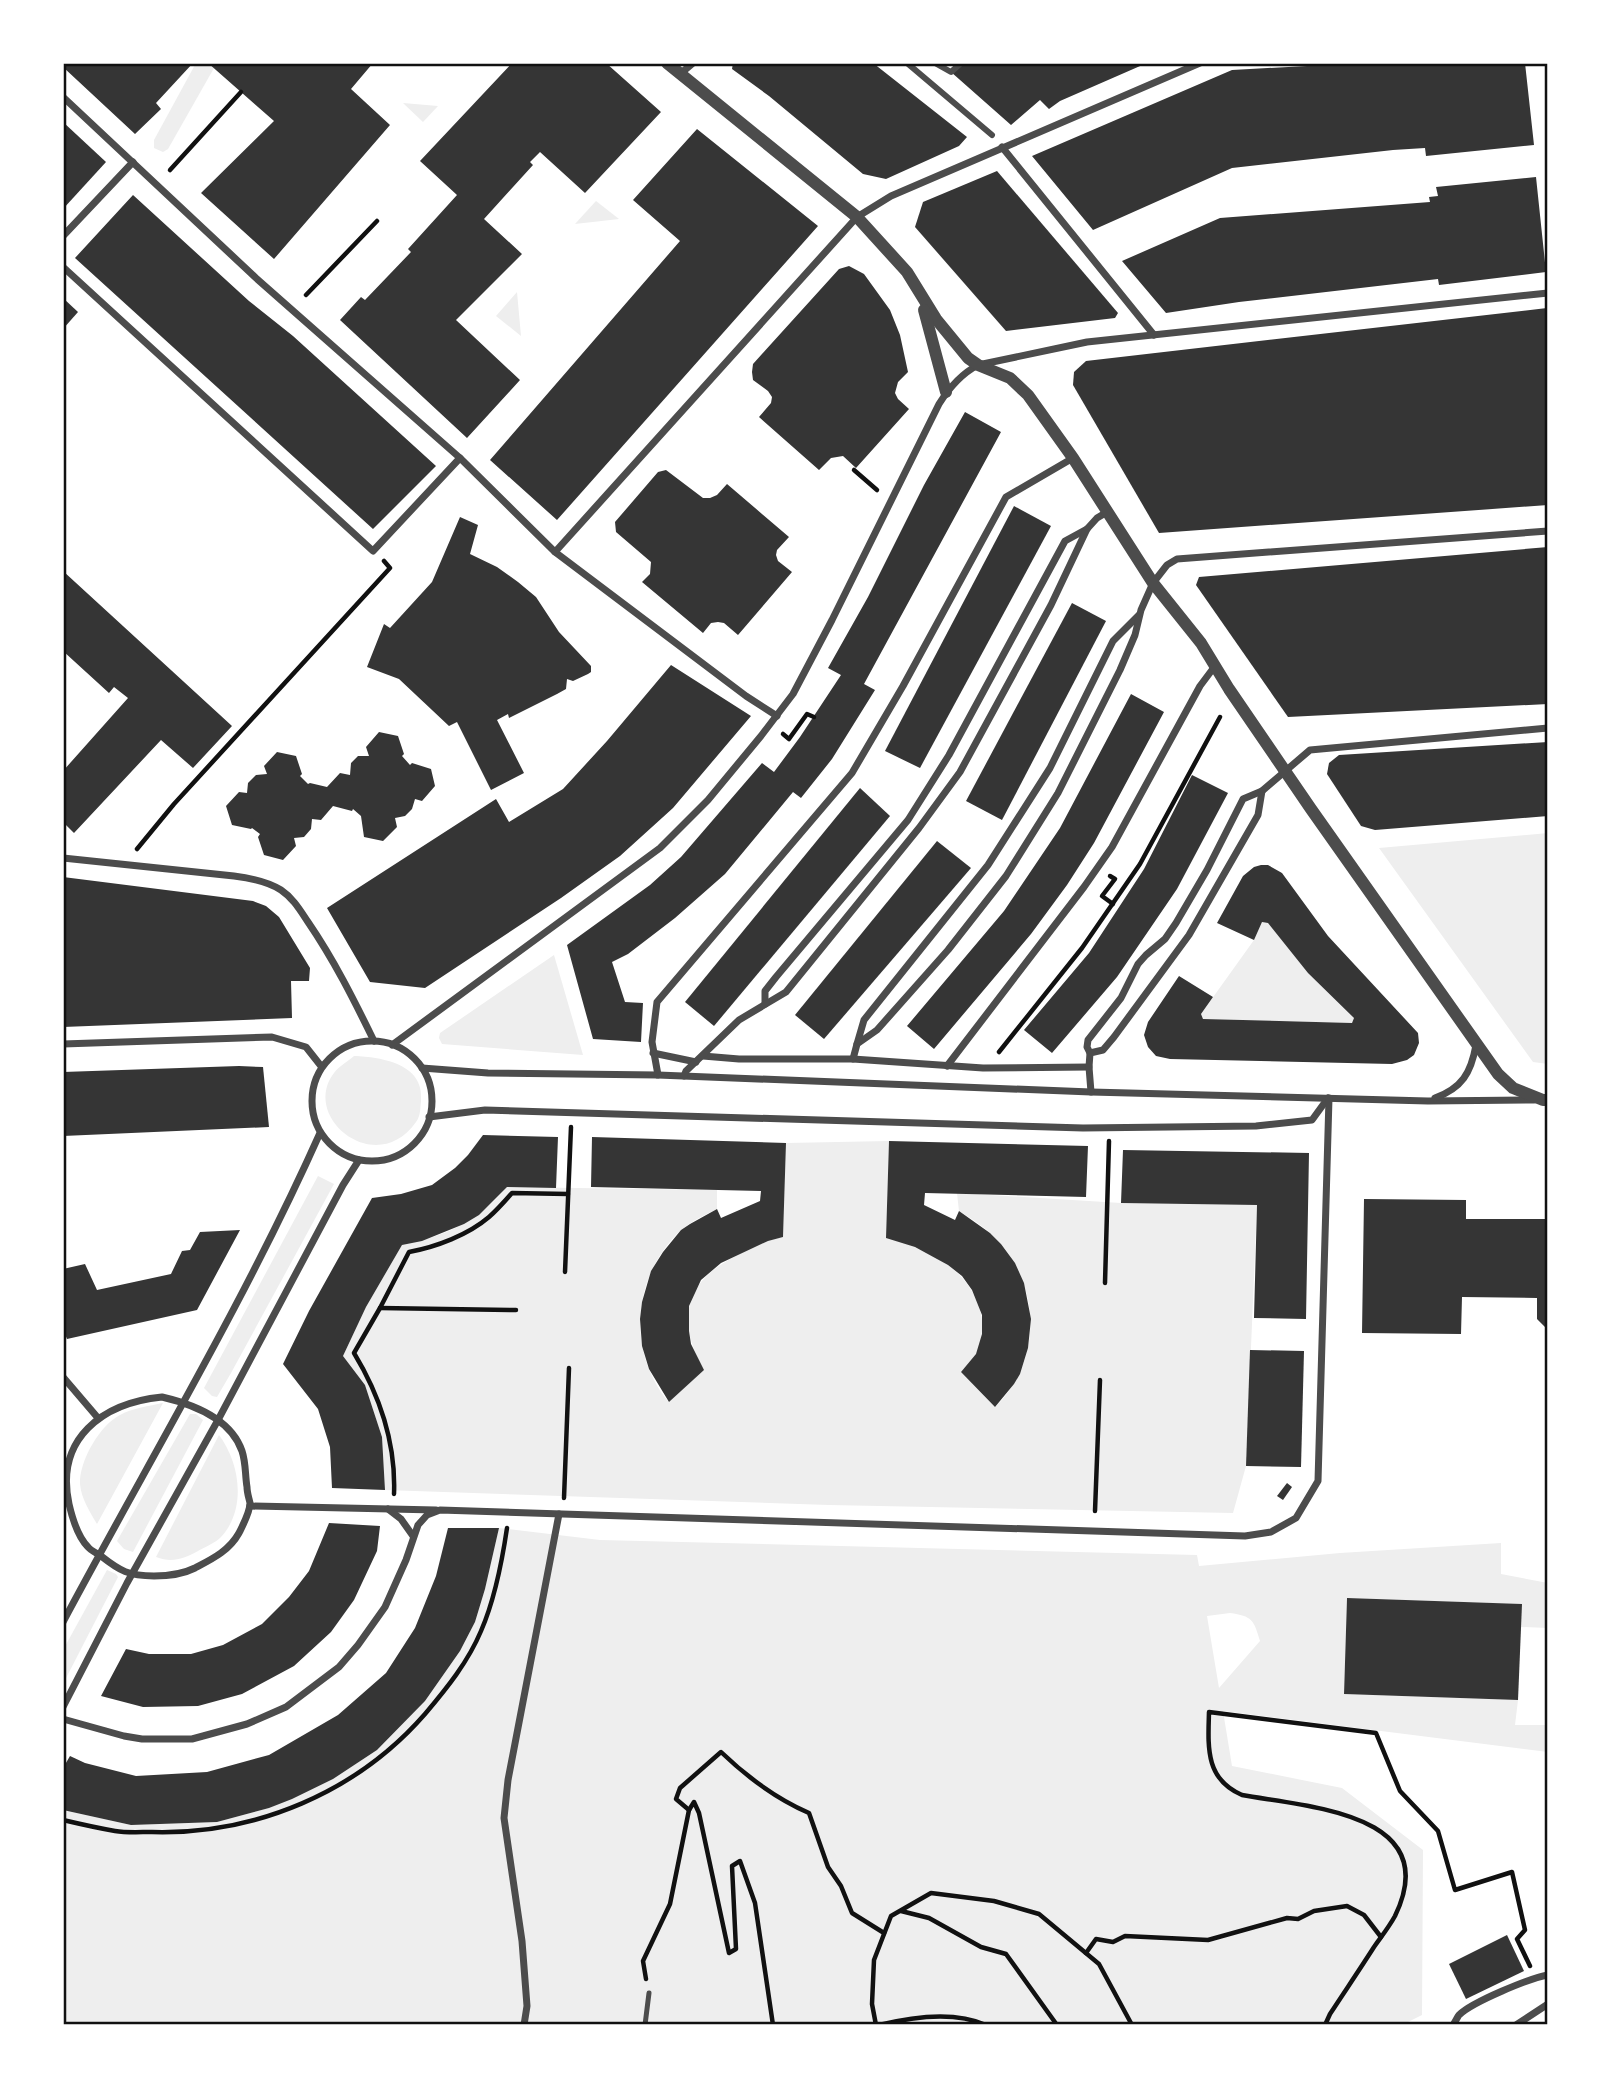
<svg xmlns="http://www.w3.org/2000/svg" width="1611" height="2088" font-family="'Nunito Sans',sans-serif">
	<rect width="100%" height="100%" fill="#fff"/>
	<g fill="#eee" fill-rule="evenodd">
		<path d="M196,63H208L214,68L168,149L163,152L154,148V140Z"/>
		<path d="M403,103L438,106L423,122Z"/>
		<path d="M596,201L619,219L575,224Z"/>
		<path d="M517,292L521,336L496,316Z"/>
		<path d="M1548,833V1064L1533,1062L1379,848Z"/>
		<path d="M1262,922L1268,923L1354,1018L1352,1023L1203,1019L1201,1014L1254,940Z"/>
		<path d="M554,955L583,1055L442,1044L439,1038L440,1033Z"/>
		<path d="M354,1056C382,1057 425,1064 421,1101C420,1108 421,1115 416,1122C376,1179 300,1117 334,1073C339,1066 347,1062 354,1056Z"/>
		<path d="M889,1141L886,1237C921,1248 959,1263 975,1297C980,1308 983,1317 982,1329C982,1338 980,1348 975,1356C971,1362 965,1367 961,1372L995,1407C1040,1364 1042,1292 1001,1244C989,1230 974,1220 959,1211L957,1193L1121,1203L1257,1205L1246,1466L1233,1513L829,1505L385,1490L382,1437L365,1385L343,1356L366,1307L402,1245C446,1236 477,1222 507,1187L717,1190V1209C705,1215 691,1221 680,1231C640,1269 628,1330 654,1380C658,1388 663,1396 669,1402L704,1370C675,1319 684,1281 738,1255C752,1247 767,1240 783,1237L786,1143Z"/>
		<path d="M318,1176L334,1184L231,1373L217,1397L212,1396L204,1388Z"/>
		<path d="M163,1403L97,1524C90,1512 81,1498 80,1484C79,1461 100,1425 120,1415C133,1408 149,1406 163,1403Z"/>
		<path d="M190,1414H196L203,1420L133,1552L124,1549L117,1541Z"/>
		<path d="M219,1435C240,1463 247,1509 221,1537C215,1543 205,1547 198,1551C183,1559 172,1563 156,1557Z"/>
		<path d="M499,1528L600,1540L1197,1555L1199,1566L1340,1553L1501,1543V1574L1548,1583V1628L1521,1627V1604L1347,1598L1344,1694L1518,1700L1515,1725H1548V1752L1223,1711L1232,1766L1342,1788L1423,1850L1422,2015L1402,2025H63V1810L131,1825L217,1822L269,1808L333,1779L377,1750L425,1701L460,1651L475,1622L485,1589ZM1230,1613C1252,1616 1254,1620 1260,1641L1219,1688L1207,1616Z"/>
		<path d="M107,1570L116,1574L118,1577L63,1684V1650Z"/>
	</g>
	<g fill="#353535">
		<path d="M63,63H193L156,103L161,109L135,134L63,67Z"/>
		<path d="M208,63H373L351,89L390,125L274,259L201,193L274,121Z"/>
		<path d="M512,63H606L661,112L585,193L540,152L530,162L533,165L484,219L522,254L456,320L520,380L467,438L340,320L361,297L365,300L411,252L408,249L457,195L420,161Z"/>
		<path d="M733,63H873L967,137L959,146L886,179L863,174L769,96L732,69Z"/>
		<path d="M961,63H1147L1060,101L1049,109L1040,100L1011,125L951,72Z"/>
		<path d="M1362,63H1525L1534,145L1426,156L1425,148L1393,150L1232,168L1093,230L1032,156L1232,70Z"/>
		<path d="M63,122L106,162L63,209Z"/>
		<path d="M697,129L818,226L557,520L490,460L680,241L633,200Z"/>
		<path d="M997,171L1118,313L1115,318L1006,331L915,227L923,202Z"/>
		<path d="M1536,177L1546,272L1439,285L1438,279L1239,302L1166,313L1122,261L1220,218L1430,202L1429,197L1438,196L1436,187Z"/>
		<path d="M133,195L249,301L293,336L436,466L373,529L75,258Z"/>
		<path d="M849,266L864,274L890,310L900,335L908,372L898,382L895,393L898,399L909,409L856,468L843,456L831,458L819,470L759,417L771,403L772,397L768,391L753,380L752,372L753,364L839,269Z"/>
		<path d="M63,298L78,312L63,329Z"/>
		<path d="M1547,308L1548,505L1159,533L1073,385L1074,372L1086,361Z"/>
		<path d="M965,412L1001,432L864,684L875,690L832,759L801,798L793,792L725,874L675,918L628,954L612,962L625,1002L643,1003L641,1042L593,1039L567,945L650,885L681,857L762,763L774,772L800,737L841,675L828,668L868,597L924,485Z"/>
		<path d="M666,470L703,498H710L717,495L727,484L789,537L777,550L776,555L778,561L792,572L738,635L724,623L718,622L711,623L703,633L642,582L650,574L651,562L616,532L615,522L658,472Z"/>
		<path d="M1014,506L1051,526L920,768L885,751Z"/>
		<path d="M460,517L478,525L470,554L497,567L518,582L536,597L559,632L591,666V672L588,674L573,681L567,679L566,689L557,694L509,718L508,714L497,720L524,773L491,790L457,722L449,726L399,679L367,667L384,624L390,628L432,582Z"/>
		<path d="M1548,547V704L1288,717L1196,585L1199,577Z"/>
		<path d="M63,571L232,726L193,768L161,740L74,833L63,822V771L128,698L114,687L109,693L63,651Z"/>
		<path d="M1072,603L1106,621L1002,820L966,801Z"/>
		<path d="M671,665L751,716L673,808L620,856L561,898L425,988L370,982L327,908L496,799L509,822L563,789L607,741Z"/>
		<path d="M1131,694L1164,712L1094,843L1067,885L1031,934L934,1049L907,1026L1004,911L1060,828Z"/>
		<path d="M379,732L398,736L404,754L402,756L410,765L412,763L431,769L435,786L422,801L415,799L412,809L405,816L395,818L397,827L383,841L364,837L361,816L353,809L352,811L333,806L321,820L312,819L311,829L304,837L294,838L296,846L283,860L264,855L258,837L260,834L252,828L251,829L232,825L226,806L239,792L247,793L248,783L256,775L267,774L264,766L277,752L296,756L302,774L300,776L308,784L310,783L327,787L340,773L350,775L351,763L358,756H369L366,747Z"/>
		<path d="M1548,742V816L1375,830L1361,826L1327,774L1329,763L1339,755Z"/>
		<path d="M1192,775L1228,793L1177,889L1117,977L1052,1053L1024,1030L1089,953L1144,869Z"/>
		<path d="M860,788L890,816L714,1026L685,1002Z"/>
		<path d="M937,841L971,868L824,1039L795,1015Z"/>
		<path d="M1261,865H1268L1282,873L1328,936L1418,1033L1419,1043L1414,1055L1407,1060L1392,1064L1170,1059L1156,1056L1148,1047L1144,1035L1148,1022L1179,976L1213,997L1201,1014L1203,1019L1352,1023L1354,1018L1308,973L1268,923L1262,922L1254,940L1217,923L1243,876L1254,867Z"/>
		<path d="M63,877L253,901L266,906L279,917L310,968L309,981H291L292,1018L63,1027Z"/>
		<path d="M239,1066L263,1067L269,1127L63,1136V1072Z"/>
		<path d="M483,1135L558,1137L556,1188L507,1187L479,1215L464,1224L422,1241L402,1245L366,1307L343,1356L365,1385L382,1437L385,1490L332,1488L330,1447L318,1409L283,1364L309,1311L372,1198L401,1194L432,1185L455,1168L468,1155Z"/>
		<path d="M592,1137L786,1143L783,1237L768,1241L721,1263L701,1280L689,1306V1331L691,1344L704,1370L669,1402L649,1369L642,1346L640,1319L642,1302L651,1271L663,1252L681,1230L690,1224L717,1209L721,1218L760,1201L761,1191L591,1187Z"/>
		<path d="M889,1141L1088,1146L1086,1197L925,1193L924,1205L955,1220L959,1211L990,1233L1001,1244L1015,1263L1024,1283L1031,1319L1028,1348L1020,1374L1014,1384L995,1407L961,1372L976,1354L982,1334V1315L972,1290L962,1276L948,1265L915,1247L886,1238Z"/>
		<path d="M1123,1150L1309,1153L1306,1319L1254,1318L1257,1205L1121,1203Z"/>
		<path d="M1364,1199L1466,1200V1219H1548V1330L1537,1319V1298L1462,1297L1461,1334L1362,1333Z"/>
		<path d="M240,1230L197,1310L67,1339L63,1329V1269L85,1264L97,1290L171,1274L182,1251L190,1250L200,1232Z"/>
		<path d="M1250,1350L1304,1351L1301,1467L1246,1466Z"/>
		<path d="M1287,1483L1292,1487L1283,1500L1277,1496Z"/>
		<path d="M329,1523L380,1526L377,1551L354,1600L331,1632L294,1666L242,1694L198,1706L143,1707L101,1696L126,1649L149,1654H191L223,1645L262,1624L289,1597L309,1571Z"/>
		<path d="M448,1528H499L485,1589L475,1622L460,1651L425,1701L377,1750L333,1779L292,1799L269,1808L217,1822L131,1825L63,1810V1768L70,1756L85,1763L136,1776L207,1772L269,1755L338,1715L386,1673L415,1628L436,1576Z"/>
		<path d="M1347,1598L1522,1604L1518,1700L1344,1694Z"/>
		<path d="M1507,1935L1524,1971L1466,1999L1449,1964Z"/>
	</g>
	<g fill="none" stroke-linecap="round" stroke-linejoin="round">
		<g stroke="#111" stroke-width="4.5">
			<path d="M170,170L241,92"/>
			<path d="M306,295L377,221"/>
			<path d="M854,470L877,490"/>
			<path d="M783,734L789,739L807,714L814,717"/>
			<path d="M137,849L174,804L390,568L384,561"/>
			<path d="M1110,876L1115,879L1102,896L1113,904"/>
			<path d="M999,1052L1082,948L1140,864L1220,717"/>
			<path d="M565,1272L571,1127"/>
			<path d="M1105,1283L1109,1141"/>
			<path d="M380,1308L516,1310"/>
			<path d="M394,1494C396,1444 380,1396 354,1353L380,1308L409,1252C436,1247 468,1235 489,1217C497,1210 505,1201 512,1193L568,1194"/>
			<path d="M564,1498L569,1368"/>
			<path d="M1095,1511L1100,1380"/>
			<path d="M689,1810L676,1799L680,1788L721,1752C748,1778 775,1798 809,1813L828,1867L841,1886L852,1913L884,1933"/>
			<path d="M63,1820C80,1824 98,1828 115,1831C127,1833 140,1832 152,1832C256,1835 357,1792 425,1714C447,1688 468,1662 481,1631C495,1599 502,1562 507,1528"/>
			<path d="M901,1911L929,1918L981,1947L1006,1954L1057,2025"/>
			<path d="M1086,1953L1096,1939L1113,1942L1125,1936L1208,1940L1287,1918L1298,1919L1314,1911L1347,1906L1364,1915L1381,1937"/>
			<path d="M646,1979L643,1961L670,1904L689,1810L694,1802L699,1813L729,1953L736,1949L732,1866L740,1861L755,1903L773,2025"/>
			<path d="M876,2025L872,2004L874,1960L891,1916L931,1893L994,1901L1039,1914L1099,1964L1132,2025"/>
			<path d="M879,2025C911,2017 955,2011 986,2025"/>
			<path d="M1325,2025L1330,2014C1345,1991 1360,1969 1374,1947C1381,1937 1389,1927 1395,1916C1445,1813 1308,1807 1242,1795C1205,1779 1208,1747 1209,1712L1376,1733L1400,1791L1438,1831L1455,1890L1512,1872L1525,1930L1517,1939L1530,1966"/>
		</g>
		<path stroke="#4c4c4c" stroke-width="5" d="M645,2025L649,1993"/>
		<g stroke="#4c4c4c" stroke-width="6">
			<path d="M907,63L992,135"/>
			<path d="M935,63L951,72L961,63"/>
		</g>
		<g stroke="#4c4c4c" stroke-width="7">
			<path d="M680,74L693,63"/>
			<path d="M63,97L256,278L460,458L555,552L746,696L777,716"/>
			<path d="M1002,147L1154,335"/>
			<path d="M63,236L133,162"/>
			<path d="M63,267L373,551L460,458"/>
			<path d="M555,552L857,217L891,196L1200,63"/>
			<path d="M63,858L234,876C250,878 267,881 281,890C293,898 300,910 308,922C334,960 354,1000 374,1041"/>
			<path d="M765,1004V991L776,977L908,820L949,755L1065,541L1087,529"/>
			<circle cx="372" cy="1101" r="60"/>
			<path d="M63,1044L272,1037L306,1047L321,1066"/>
			<path d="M857,1044L864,1020L988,865L1050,768L1113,641L1139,615"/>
			<path d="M392,1045L660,848L708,800L761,736L793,694L832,620L939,404C949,388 961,374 978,365L1087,342L1548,293"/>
			<path d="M653,1053L696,1062"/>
			<path d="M1090,1053L1087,1047L1088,1040L1121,998L1138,964L1146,955L1165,939L1176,923L1207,870L1243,799L1262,791"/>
			<path d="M703,1056L739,1059H853L983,1068L1089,1067"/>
			<path d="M853,1059L857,1044L877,1030L948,950L1006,876L1058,793L1120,670L1135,635L1141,610L1153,583L1167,565L1177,559L1548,531"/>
			<path d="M947,1066L1084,887L1112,847L1200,686L1215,666"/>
			<path d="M422,1068L488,1073L658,1075L1091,1092L1428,1101L1534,1100"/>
			<path d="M658,1075L652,1042L657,1002L852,773L903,686L1006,497L1073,458"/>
			<path d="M684,1076L686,1071L739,1020L786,992L919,828L960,772L1051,605L1087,529L1097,518L1107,512"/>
			<path d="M1091,1092L1089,1067L1090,1053L1103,1050L1114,1037L1189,935L1258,815L1262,791L1310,750L1548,728"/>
			<path d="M1435,1098C1462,1088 1471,1073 1476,1045"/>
			<path d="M429,1117L485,1110L1083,1128L1256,1126L1312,1120L1328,1098"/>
			<path d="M63,1377L98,1418"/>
			<path d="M162,1397C192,1404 231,1419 242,1451C246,1463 245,1475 247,1487C247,1493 249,1498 250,1503C250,1512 243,1525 239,1533C229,1551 212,1559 195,1568C181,1575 168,1576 154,1576C129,1576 120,1571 101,1556C97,1553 91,1551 88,1547C78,1537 72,1517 69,1504C55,1439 102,1403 162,1397Z"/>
			<path d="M250,1506L436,1510"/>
			<path d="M388,1509L401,1519L413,1536"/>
			<path d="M63,1622C150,1459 245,1301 320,1133"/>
			<path d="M63,1707L127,1583L218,1420L343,1185L359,1160"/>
			<path d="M63,1719L124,1736L142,1739H192L247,1724L286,1707L339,1667L358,1645L385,1607L406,1560L418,1525L427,1515L440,1510L1245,1536L1271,1532L1296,1518L1318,1481L1329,1098"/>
			<path d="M524,2025L527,2006L522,1941L504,1818L508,1780L559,1514"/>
			<path d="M1453,2025C1454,2024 1458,2016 1459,2015C1472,2002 1530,1978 1548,1975"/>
			<path d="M1516,2025L1548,2004"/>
		</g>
		<g stroke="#4c4c4c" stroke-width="12">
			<path d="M667,63L857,217L907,272L936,319L968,358L978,365L1010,378L1028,395L1073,458L1153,583L1201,643L1229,689L1311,809L1498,1074L1513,1088L1543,1100H1548"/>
			<path d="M924,310L946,392"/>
		</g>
	</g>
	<rect width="1611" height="2088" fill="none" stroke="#ffffff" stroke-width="130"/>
	<rect x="65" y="65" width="1481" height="1958" fill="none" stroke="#111" stroke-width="2.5"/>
</svg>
